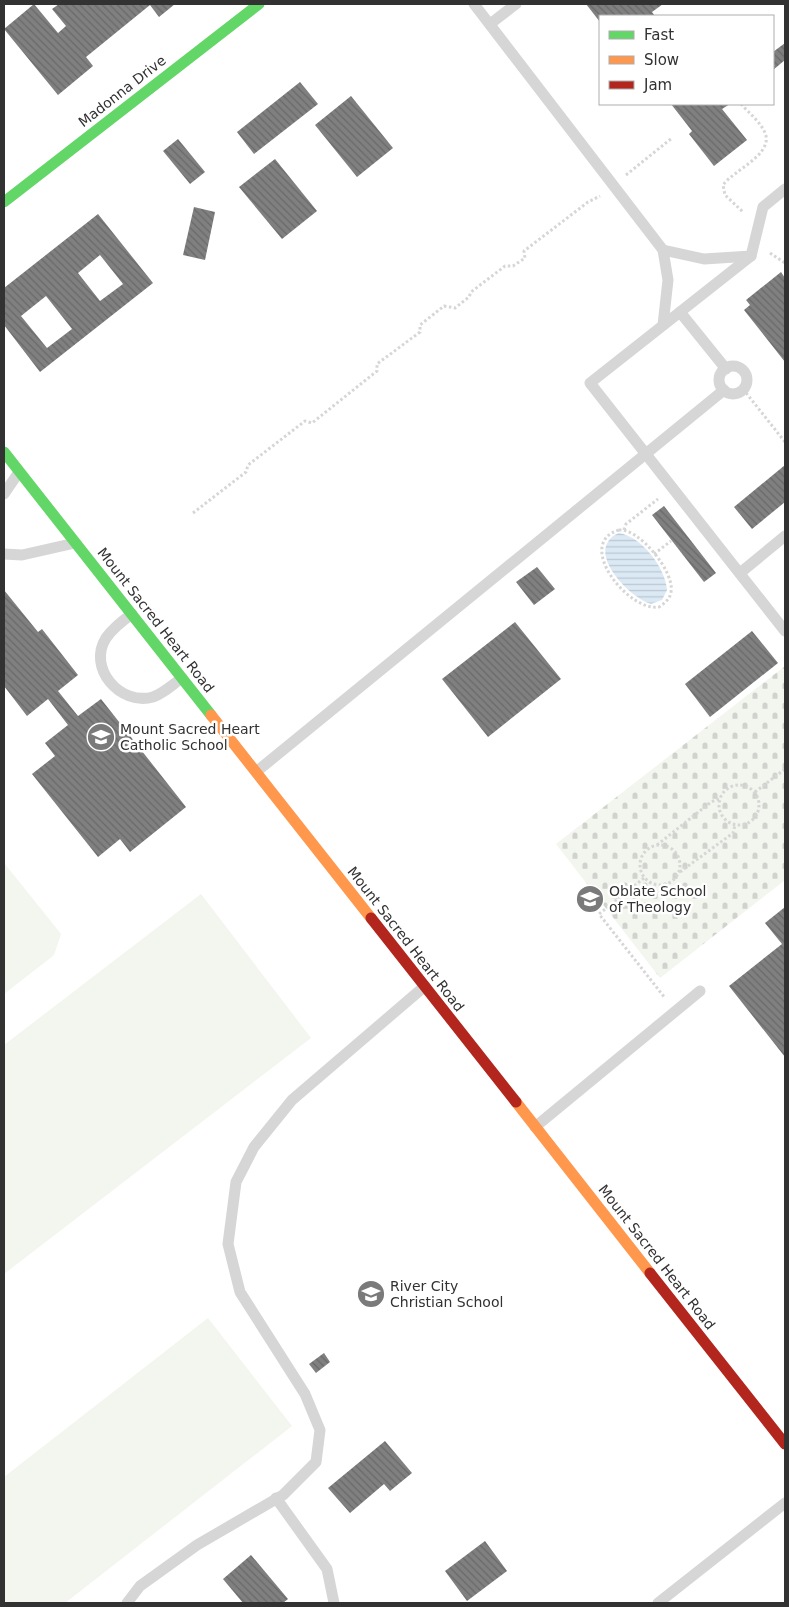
<svg xmlns="http://www.w3.org/2000/svg" width="789" height="1607" font-family="'DejaVu Sans',sans-serif">
	<defs>
		<pattern id="cemetery-stones" width="16" height="16" patternUnits="userSpaceOnUse" patternTransform="scale(1.25)"><rect width="16" height="16" fill="#f2f6ee"/><path d="M2 7V4a2 2 0 0 1 4 0v3zM10 15v-3a2 2 0 0 1 4 0v3z" fill="#d0d3cd"/></pattern>
		<pattern id="water-rules" width="6" height="5" patternUnits="userSpaceOnUse" patternTransform="scale(1.25)"><rect width="6" height="5" fill="#dbe9f4"/><path d="M0 2.5h6" fill="none" stroke="#bcc8d2"/></pattern>
		<pattern id="building-back-hatch" width="6" height="6" patternUnits="userSpaceOnUse" patternTransform="scale(1.25)"><rect width="6" height="6" fill="#808080"/><path d="M-1 5l2 2M0 0l6 6M5-1l2 2" fill="none" stroke="#696969"/></pattern>
	</defs>
	<rect width="100%" height="100%" fill="#fff"/>
	<path fill="url(#cemetery-stones)" d="M785,666V880L660,978L556,844Z"/>
	<g fill="#f2f6ee">
		<path d="M4,863L61,934L54,955L4,994Z"/>
		<path d="M201,894L311,1038L4,1274V1045Z"/>
		<path d="M208,1318L292,1426L65,1603H4V1477Z"/>
	</g>
	<path fill="url(#water-rules)" d="M619,533C642,537 665,567 667,590L662,600L651,604C629,598 582,549 619,533Z"/>
	<g fill="url(#building-back-hatch)" fill-rule="evenodd">
		<path d="M34,4L58,33L66,26L52,9L59,4H175L159,17L150,5L86,57L93,66L58,95L4,29Z"/>
		<path d="M586,4H663L652,12L655,16H600V22Z"/>
		<path d="M785,43V60L773,70V52Z"/>
		<path d="M300,82L318,104L254,154L237,132Z"/>
		<path d="M351,96L393,148L357,177L315,125Z"/>
		<path d="M671,104H730L722,109L747,140L714,166L689,134L692,131Z"/>
		<path d="M178,139L205,172L190,184L163,151Z"/>
		<path d="M275,159L317,211L282,239L239,187Z"/>
		<path d="M194,207L215,212L205,260L183,255Z"/>
		<path d="M98,214L153,283L40,372L4,325V288ZM100,255L123,284L100,301L78,273ZM46,296L72,329L47,348L21,316Z"/>
		<path d="M781,272L785,278V362L744,310L750,305L746,300Z"/>
		<path d="M785,465V502L752,529L734,507Z"/>
		<path d="M664,506L716,573L704,582L652,515Z"/>
		<path d="M537,567L555,589L534,605L516,582Z"/>
		<path d="M4,590L38,632L42,629L78,675L58,691L78,716L101,699L186,807L130,852L120,839L98,857L32,774L55,756L45,743L68,725L48,699L27,716L4,686Z"/>
		<path d="M515,622L561,679L488,737L442,679Z"/>
		<path d="M752,631L778,663L710,717L685,684Z"/>
		<path d="M785,907V1057L729,986L782,944L765,923Z"/>
		<path d="M324,1353L330,1362L316,1373L309,1364Z"/>
		<path d="M385,1441L412,1473L390,1491L384,1484L350,1513L328,1488Z"/>
		<path d="M485,1541L507,1571L467,1601L445,1571Z"/>
		<path d="M251,1555L288,1599L283,1603H243L223,1579Z"/>
	</g>
	<g fill="none" stroke-linecap="round" stroke-linejoin="round">
		<g stroke="#d6d6d6" stroke-width="3" stroke-dasharray="2.5 2.5" stroke-linecap="butt">
			<path d="M741,104C749,113 763,124 766,136C770,156 733,171 723,185L725,195L743,212"/>
			<path d="M626,175L672,138"/>
			<path d="M770,253L785,263"/>
			<path d="M743,389L785,442"/>
			<path d="M193,513L246,472L248,465L305,421L312,423L377,371V364L420,332V325L444,306L455,308L469,297L471,292L505,266H513L525,258L524,251L588,202L600,196"/>
			<path d="M619,530C639,528 675,572 671,592C670,599 665,603 659,607C628,612 574,543 619,530Z"/>
			<path d="M624,530L626,524L658,499"/>
			<path d="M654,554L671,541"/>
			<circle cx="739" cy="805" r="20"/>
			<path d="M755,792L785,769"/>
			<circle cx="660" cy="865" r="20"/>
			<path d="M657,845L711,802L720,798"/>
			<path d="M680,872L733,833L735,825"/>
			<path d="M644,878L599,914L665,998"/>
		</g>
		<g stroke="#d6d6d6" stroke-width="11">
			<path d="M474,4L663,250L668,280L663,325"/>
			<path d="M490,24L516,4"/>
			<path d="M785,189L763,207L751,256L590,383L785,631"/>
			<path d="M663,250L704,259L751,256"/>
			<path d="M680,312L726,369"/>
			<circle cx="733" cy="380" r="14"/>
			<path d="M4,494L19,472"/>
			<path d="M4,554L22,555L75,543"/>
			<path d="M740,573L785,536"/>
			<path d="M132,614C122,621 113,628 106,638C87,668 120,706 153,697C164,693 173,684 182,678"/>
			<path d="M256,772L724,390"/>
			<path d="M535,1127L700,991"/>
			<path d="M276,1498L327,1569L334,1603"/>
			<path d="M127,1603L140,1586L197,1545L283,1495L316,1462L320,1430L305,1394L240,1292L228,1244L236,1182L254,1147L292,1100L425,986"/>
			<path d="M658,1603L785,1503"/>
		</g>
		<g stroke="#63d668" stroke-width="11">
			<path d="M4,202L259,4"/>
			<path d="M4,452L211,715"/>
		</g>
		<g stroke="#ff974d" stroke-width="11">
			<path d="M211,715L371,918"/>
			<path d="M516,1102L650,1273"/>
		</g>
		<g stroke="#b3261e" stroke-width="11">
			<path d="M371,918L516,1102"/>
			<path d="M650,1273L785,1444"/>
		</g>
	</g>
	<defs>
		<symbol id="school-disc" viewBox="-11 -11 22 22"><circle r="9.5" fill="#7a7a7a" stroke="#fff"/><path d="M0-5L7-2L0 1L-7-2ZM-4 1L0 2.5L4 1V4Q0 6-4 4Z" fill="#fff"/></symbol>
		<symbol id="university-disc" viewBox="-11 -11 22 22"><circle r="9.5" fill="#7a7a7a" stroke="#fff"/><path d="M0-5L7-2L0 1L-7-2ZM-4 1L0 2.5L4 1V4Q0 6-4 4Z" fill="#fff"/></symbol>
	</defs>
	<g fill-rule="evenodd">
		<use href="#school-disc" x="85" y="721" width="32" height="32"/>
		<use href="#university-disc" x="574" y="883" width="32" height="32"/>
		<use href="#school-disc" x="355" y="1278" width="32" height="32"/>
	</g>
	<g text-anchor="middle" dominant-baseline="central" stroke-width="5" stroke-linejoin="round" paint-order="stroke">
		<g font-size="14" fill="#323232" stroke="#fff">
			<text transform="translate(122 91) rotate(-38)">Madonna Drive</text>
			<text transform="translate(156 620) rotate(52)">Mount Sacred Heart Road</text>
			<text transform="translate(406 939) rotate(52)">Mount Sacred Heart Road</text>
			<text transform="translate(657 1257) rotate(52)">Mount Sacred Heart Road</text>
		</g>
		<g font-size="14" fill="#323232" stroke="#fff" text-anchor="start">
			<text x="120" y="729">Mount Sacred Heart<tspan x="120" dy="16">Catholic School</tspan></text>
			<text x="609" y="891">Oblate School<tspan x="609" dy="16">of Theology</tspan></text>
			<text x="390" y="1286">River City<tspan x="390" dy="16">Christian School</tspan></text>
		</g>
	</g>
	<rect width="789" height="1607" fill="none" stroke="#323232" stroke-width="10"/>
	<rect x="599" y="15" width="175" height="90" fill="#ffffff" stroke="#adadad"/>
	<rect x="609" y="31" width="25" height="8" fill="#63d668" stroke="#adadad"/>
	<text x="644" y="40" font-size="15" fill="#323232">Fast</text>
	<rect x="609" y="56" width="25" height="8" fill="#ff974d" stroke="#adadad"/>
	<text x="644" y="65" font-size="15" fill="#323232">Slow</text>
	<rect x="609" y="81" width="25" height="8" fill="#b3261e" stroke="#adadad"/>
	<text x="644" y="90" font-size="15" fill="#323232">Jam</text>
</svg>
